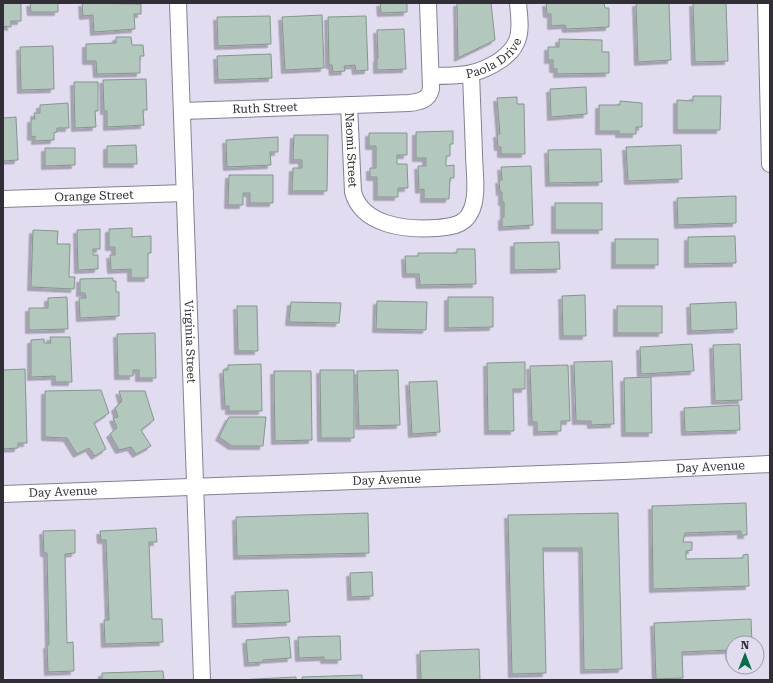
<svg xmlns="http://www.w3.org/2000/svg" width="773" height="683" font-family="'Roboto Serif',serif">
	<defs>
		<filter id="shadow"><feDropShadow dx="-3.5" dy="3.5" stdDeviation="0" flood-color="#0004"/></filter>
	</defs>
	<rect width="100%" height="100%" fill="#e2dcf0"/>
	<g fill="#b3c8bc" stroke="#83978c" filter="url(#shadow)">
		<path d="M3,3H21V21H11V27L3,26Z"/>
		<path d="M30,3H58V12H31Z"/>
		<path d="M82,3L141,4V14H134L135,29L94,32L93,15L83,16Z"/>
		<path d="M380,3H407V12L381,13Z"/>
		<path d="M457,3H491L495,40L458,58Z"/>
		<path d="M546,3H604L605,8H609V27L566,29L565,25L551,26V14H547Z"/>
		<path d="M636,3H669L671,60L638,62Z"/>
		<path d="M693,3H726L728,61L695,62Z"/>
		<path d="M322,15L324,68L285,70L282,17Z"/>
		<path d="M270,16L271,44L218,46L217,17Z"/>
		<path d="M366,16L368,70L356,71L355,65L344,66L345,71L333,72L332,65H329L328,17Z"/>
		<path d="M404,29L406,69L377,70V58H378L377,30Z"/>
		<path d="M116,37H131L132,45H143L144,56H140V73L97,74L96,61H86V44L116,43Z"/>
		<path d="M559,39L602,40V52H609V73L557,74V69H553V60H548V47H559Z"/>
		<path d="M53,46L54,89L21,90L20,47Z"/>
		<path d="M271,54L272,78L218,80L217,56Z"/>
		<path d="M146,79L147,110H143L144,125L107,127V111H104L103,80Z"/>
		<path d="M74,82H98V111H95L96,127L75,128Z"/>
		<path d="M586,87L587,114L551,117L550,89Z"/>
		<path d="M693,96H721L720,130H677V100L693,101Z"/>
		<path d="M517,97V104H524L525,154H501V147H498L497,134H500L497,98Z"/>
		<path d="M620,101L642,103V127H636V134H619V131H599V105H620Z"/>
		<path d="M68,103L69,128H57V132L54,133V140L35,141V136L31,137V119H35L34,113H40V105Z"/>
		<path d="M16,117L18,160L3,161V118Z"/>
		<path d="M453,131V144H450V156H446V166L454,165V178H450L449,199H424V189L419,190L418,166H426V158H416V132Z"/>
		<path d="M369,133H407V155H397V164H407L408,188H398V197H377V177H370V168H376V146H369Z"/>
		<path d="M294,135H328L327,191H292L293,168H302V160H293Z"/>
		<path d="M278,137V152H270L271,165L227,167L226,140Z"/>
		<path d="M136,145L137,164H107V146Z"/>
		<path d="M681,145L682,179L628,181L626,147Z"/>
		<path d="M45,148H75V165L45,166Z"/>
		<path d="M601,149L602,182L549,183L548,150Z"/>
		<path d="M531,166L533,225L502,227V217H504V202H502V192H500L499,180H502L501,167Z"/>
		<path d="M229,175H273V203H250V193H243V205H228Z"/>
		<path d="M736,196V223L678,225L677,198Z"/>
		<rect x="555" y="203" width="47" height="27"/>
		<path d="M132,228V237L151,236V253H148V278H131V269L111,270L110,255H115V247H109V229Z"/>
		<path d="M100,229V249H93V255H98V269L78,270L77,230Z"/>
		<path d="M33,230L58,231L57,244H70L69,277H75L74,289L31,287Z"/>
		<path d="M735,236L736,263L688,264V237Z"/>
		<rect x="615" y="239" width="43" height="26"/>
		<path d="M559,242L560,269L514,270V243Z"/>
		<path d="M457,249H475L476,284L420,285L419,274H406L405,256H418V253H457Z"/>
		<path d="M113,278V281H116V292H119V316L80,318L79,298H86L85,293H80V279Z"/>
		<path d="M585,295L586,336H563L562,296Z"/>
		<path d="M67,297L68,329L29,330V308H48V298Z"/>
		<path d="M448,297H493V327L448,328Z"/>
		<path d="M377,301L427,302L426,330L376,329Z"/>
		<path d="M291,302L341,303L339,323L289,322Z"/>
		<path d="M736,302L737,329L691,331L690,304Z"/>
		<path d="M237,306H257L258,351H238Z"/>
		<rect x="617" y="306" width="45" height="27"/>
		<path d="M155,333L156,378H139V370H133V376H118L117,334Z"/>
		<path d="M50,337H70L72,382H55V376L31,377V340L44,339V343H51Z"/>
		<path d="M692,344L694,371L641,374L640,347Z"/>
		<path d="M740,344L742,400L715,401L713,345Z"/>
		<path d="M612,361L614,424L591,425V421H576L574,362Z"/>
		<path d="M525,362V389H513L514,431H488L487,363Z"/>
		<path d="M261,364L262,411H229V406H225L223,370H228V365Z"/>
		<path d="M568,365L570,421H561V431L537,432V422H532L530,366Z"/>
		<path d="M25,369L27,443H18V448L3,449V370Z"/>
		<path d="M320,370H354V438H321Z"/>
		<path d="M398,370L400,425L359,426L357,371Z"/>
		<path d="M274,371H311L312,440L275,441Z"/>
		<path d="M651,377L652,433H625L624,378Z"/>
		<path d="M437,381L440,432L412,434L409,382Z"/>
		<path d="M101,390L109,413L94,423L106,449L95,456L89,448L77,454L67,438L45,437V391Z"/>
		<path d="M119,391H145L154,420L141,430L151,446L136,454L131,447L119,450L110,434L117,428L113,418L118,417L115,408L122,401Z"/>
		<path d="M739,405L740,430L685,432L684,408Z"/>
		<path d="M229,417H266L263,446H232L219,437Z"/>
		<path d="M746,503L747,535H741V531L685,533L683,542H692V550L686,551V559L743,558V555L748,554L749,586L653,589L652,506Z"/>
		<path d="M368,513L369,553L237,556L236,517Z"/>
		<path d="M618,513L622,669L584,670L582,548H543L546,673L512,674L508,515Z"/>
		<path d="M156,528L157,542H149L152,619H162L163,642L105,644L104,620H109L106,540H101L100,531Z"/>
		<path d="M75,530V553L65,554L67,643L73,642L74,671L48,672L47,645H49L47,553H44L43,531Z"/>
		<path d="M372,572L373,596L351,597L350,573Z"/>
		<path d="M288,590L290,622L236,624L235,592Z"/>
		<path d="M751,619L752,643H733V657H730L729,650L682,652L683,678L656,679L654,623Z"/>
		<path d="M340,636L341,660H324V657L299,658L298,637Z"/>
		<path d="M289,637L291,658L263,660V662L248,663L246,640Z"/>
		<path d="M479,649L480,680H421L420,651Z"/>
		<path d="M163,671L164,680H102V673Z"/>
		<path d="M362,675V680H302V677Z"/>
		<path d="M296,677V680H237Z"/>
	</g>
	<g fill="none" stroke-linecap="round" stroke-linejoin="round">
		<defs>
			<g id="minor">
				<path id="s1" d="M178,3L202,680"/>
				<path d="M766,3L770,164"/>
				<path id="s2" d="M431,76C459,76 478,76 502,59C508,54 513,50 516,43C522,32 519,15 518,3"/>
				<path id="s3" d="M349,105L353,192C362,226 407,230 436,228C448,227 464,226 470,213C479,198 474,170 474,153C473,127 472,100 471,74"/>
				<path id="s4" d="M182,111L409,103C419,102 429,100 431,89L428,3"/>
				<path id="s5" d="M3,199L185,193"/>
				<path id="s6" d="M3,494L623,471L770,464"/>
			</g>
		</defs>
		<use href="#minor" stroke="#868092" stroke-width="18"/>
		<use href="#minor" stroke="#fff" stroke-width="16"/>
	</g>
	<g text-anchor="middle" dominant-baseline="central" stroke-width="3" stroke-linejoin="round" paint-order="stroke">
		<g font-size="12" fill="#312e36" stroke="#e2dcf0">
			<text stroke="none"><textPath href="#s2" startOffset="68">Paola Drive</textPath></text>
			<text stroke="none"><textPath href="#s4" startOffset="83">Ruth Street</textPath></text>
			<text stroke="none"><textPath href="#s3" startOffset="45">Naomi Street</textPath></text>
			<text stroke="none"><textPath href="#s5" startOffset="91">Orange Street</textPath></text>
			<text stroke="none"><textPath href="#s1" startOffset="339">Virginia Street</textPath></text>
			<text stroke="none"><textPath href="#s6" startOffset="708">Day Avenue</textPath></text>
			<text stroke="none"><textPath href="#s6" startOffset="384">Day Avenue</textPath></text>
			<text stroke="none"><textPath href="#s6" startOffset="60">Day Avenue</textPath></text>
		</g>
	</g>
	<rect width="773" height="683" fill="none" stroke="#312e36" stroke-width="8"/>
	<g transform="translate(745 655)"><circle r="19" fill="#e2dcf0" stroke="#9b96a6"/>
	<path d="M0-3L7 15L0 10L-7 15Z" fill="#006f47"/>
	<text y="-6" font-size="11" font-weight="bold" text-anchor="middle" fill="#312e36">N</text>
	</g>
</svg>
